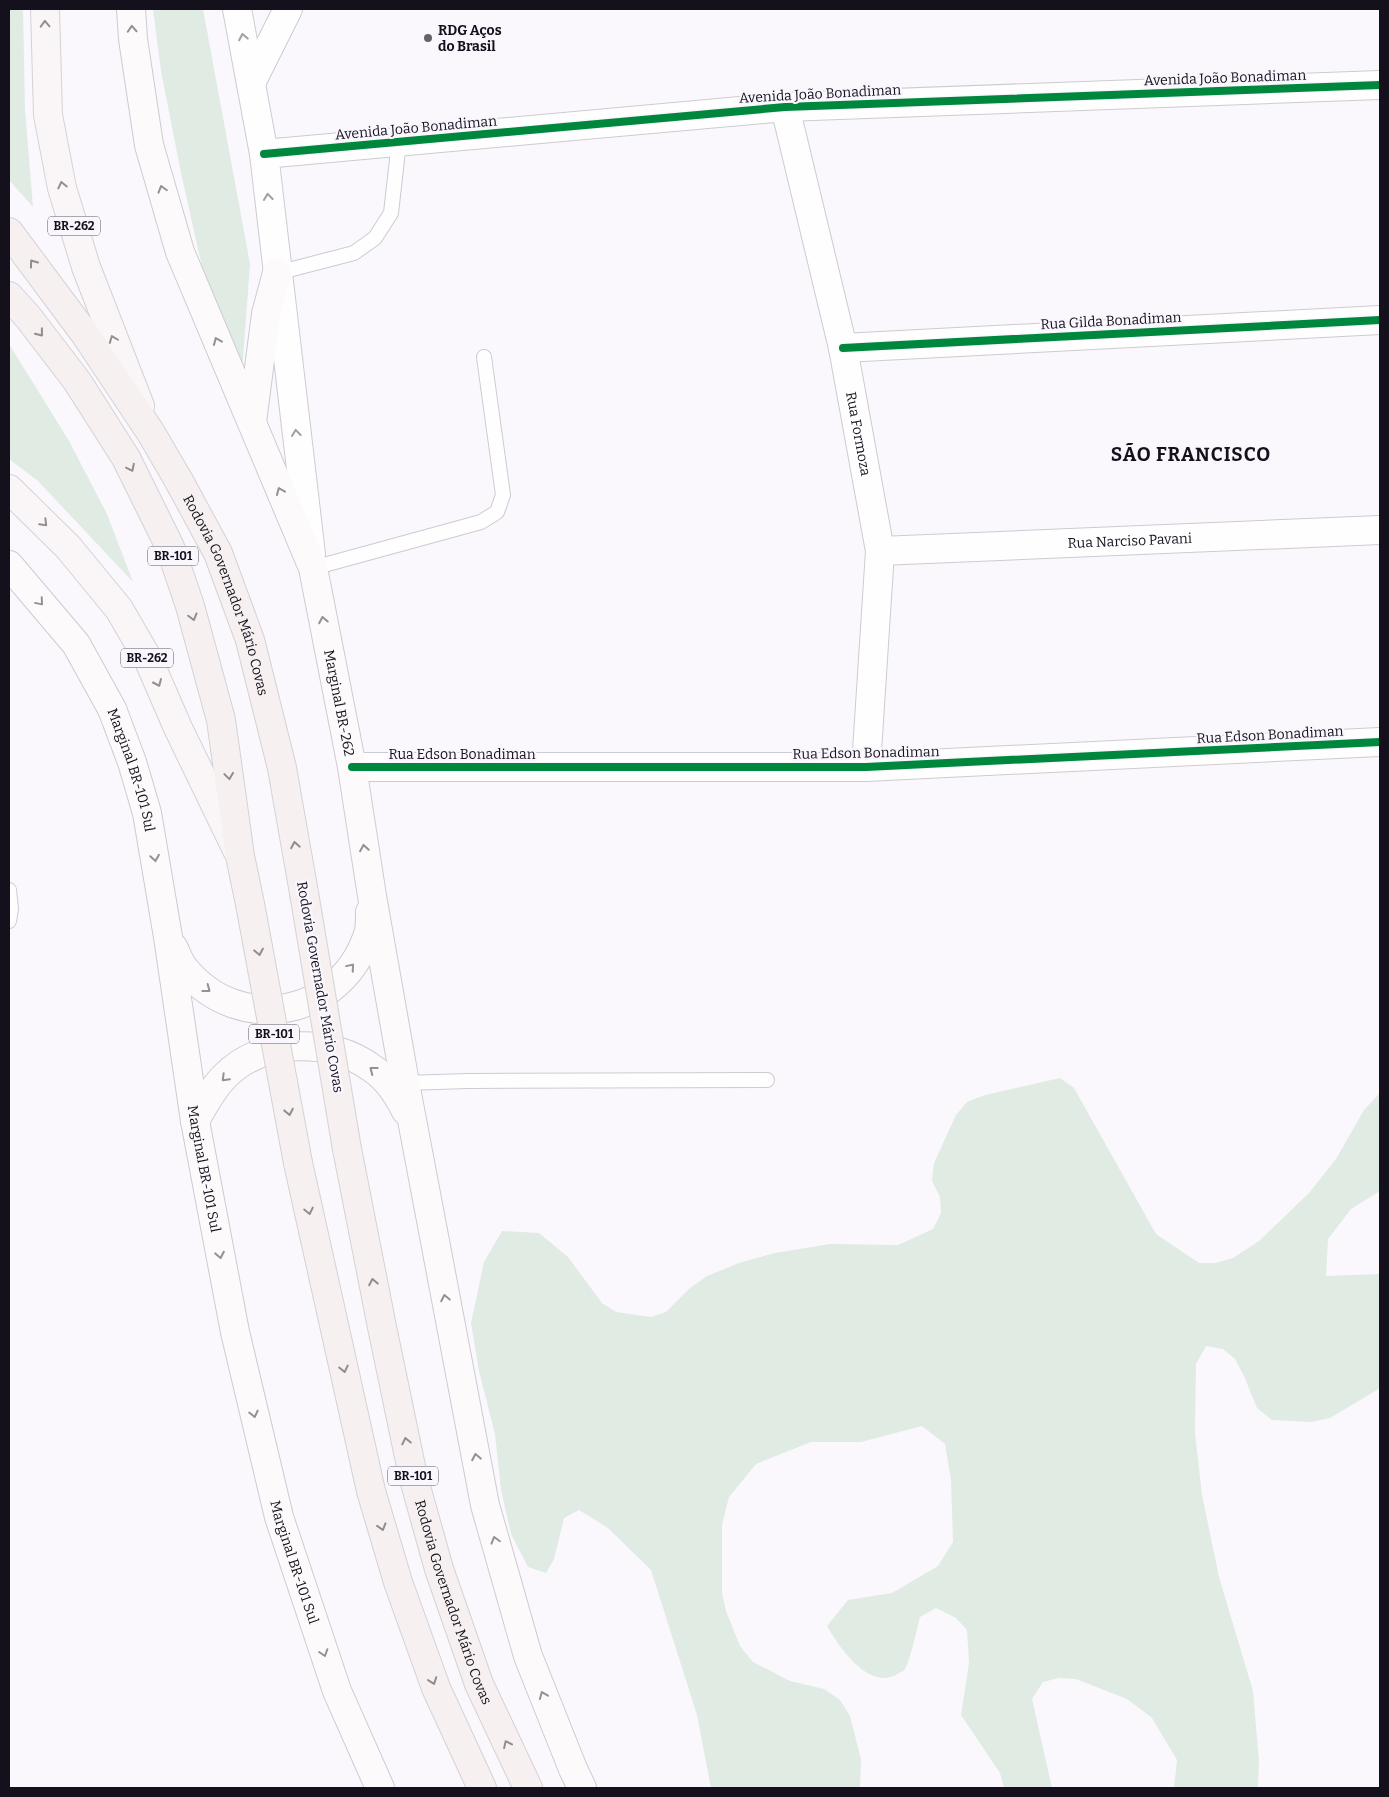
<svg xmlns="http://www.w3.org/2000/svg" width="1389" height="1797" font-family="Bitter,serif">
	<rect width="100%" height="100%" fill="#faf8fc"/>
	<g fill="#e0ebe4">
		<path d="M9,9H23L25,109L33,207L9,180Z"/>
		<path d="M153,9H203L250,264L242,372L207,289L181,173L161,71Z"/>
		<path d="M9,344L69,441L107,514L133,582L38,481L9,459Z"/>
		<path d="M1060,1078L1074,1088L1156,1234L1199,1263H1215L1233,1258L1259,1241L1309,1193L1336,1159L1364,1110L1380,1093V1191L1351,1209L1328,1239L1326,1276L1380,1274V1387L1377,1390L1330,1418L1312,1422L1272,1420L1257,1408L1244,1376L1235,1359L1223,1349L1206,1346L1196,1364L1195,1433L1202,1495L1219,1577L1253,1691L1259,1761L1258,1788H1174L1177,1760L1152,1718L1127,1699L1076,1679L1059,1678L1043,1682L1032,1699L1052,1788H1004L1000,1773L961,1715L969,1663L967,1630L956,1618L936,1608L920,1617C918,1626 909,1664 905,1669C904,1671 901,1672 899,1673C870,1693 839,1647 827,1626L848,1600L892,1593L938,1566L953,1542L951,1480L945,1444L922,1426L861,1442H811L756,1464L729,1497L722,1525V1592L726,1611L740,1646L753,1662L790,1681L824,1689L840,1700L850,1716L861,1759L860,1788H711L697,1715L651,1570L608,1528L579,1510L564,1518L554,1559L546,1573L528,1567L511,1534L501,1490L495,1434L479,1371L471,1323L484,1262L502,1231L539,1233L568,1257L602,1303L616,1312L651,1317L666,1312L690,1288L707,1276L739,1263L775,1253L830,1244L898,1245L933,1229L941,1213L940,1197L932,1181L934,1163L956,1115L967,1102L985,1095Z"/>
	</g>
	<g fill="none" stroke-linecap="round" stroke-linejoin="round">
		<defs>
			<g id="lane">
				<path d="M277,273L354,253L375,238L391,213L399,142"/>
				<path d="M313,568L481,522L497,512L503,495L484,357"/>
				<path d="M9,890L11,909L9,921"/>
				<path d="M405,1083L468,1081L767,1080"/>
			</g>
			<g id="street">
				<path d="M237,9L264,154L311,554"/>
				<path d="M251,83L288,9"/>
				<path id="s1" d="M785,107L843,348L880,551L866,767"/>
				<path d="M264,154L785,107L1380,85"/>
				<path d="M843,348L1380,320"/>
				<path id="s2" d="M880,551L1380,530"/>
				<path d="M352,767H866L1380,742"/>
			</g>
			<g id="secondary">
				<path id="s3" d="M131,9L133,39L149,145L180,252L313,568L352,767L372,896L405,1083L485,1505L528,1656L573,1769L582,1788"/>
				<path d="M252,422L266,314L277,273"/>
				<path id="s4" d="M9,565L76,644L112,709L132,762L147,813L168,937L195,1121L235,1332L279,1517L337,1691L380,1788"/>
				<path d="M173,947C177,954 179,962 184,968C239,1037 344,1017 369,931C370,926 370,918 370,912"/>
				<path d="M195,1121C204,1105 212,1089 225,1076C263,1038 331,1037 373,1069C388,1079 398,1095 406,1111"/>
			</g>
			<g id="primary">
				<path d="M45,9L48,115L62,188L86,267L140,406"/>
				<path d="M9,489L68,547L119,609L148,659L178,728L237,850"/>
			</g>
			<g id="highway">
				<path id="s5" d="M9,232L85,334L151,433L179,481L218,553L250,640L282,768L304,893"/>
				<path d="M9,296L28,317L77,381L126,458L170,547L190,606L221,720L240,856L250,904"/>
				<path id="s6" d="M347,1149L382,1327L413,1476L439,1569L479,1684L528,1788"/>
				<path d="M298,1163L371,1491L398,1582L436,1688L482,1788"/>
			</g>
		</defs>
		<use href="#lane" stroke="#cdcbd2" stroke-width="16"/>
		<use href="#street" stroke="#cdcbd2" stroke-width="30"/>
		<use href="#secondary" stroke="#cdcbd2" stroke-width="30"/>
		<use href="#primary" stroke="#d3d2d5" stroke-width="30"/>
		<use href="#highway" stroke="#d3d2d5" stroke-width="30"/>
		<use href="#lane" stroke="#fefeff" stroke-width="14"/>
		<use href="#street" stroke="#fefeff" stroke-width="28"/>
		<use href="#secondary" stroke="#fcfafa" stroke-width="28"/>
		<use href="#primary" stroke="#faf5f6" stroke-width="28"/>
		<use href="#highway" stroke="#f7f0f0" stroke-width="28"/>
		<defs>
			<g id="highway-bridge">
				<path d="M304,893L347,1149"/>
				<path d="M250,904L298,1163"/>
			</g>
		</defs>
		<use href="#highway-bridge" stroke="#d3d2d5" stroke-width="30" stroke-linecap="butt"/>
		<use href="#highway-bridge" stroke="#f7f0f0" stroke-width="28"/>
		<defs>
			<g id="cycleway">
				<path d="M264,154L785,107L1380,85"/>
				<path d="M843,348L1380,320"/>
				<path d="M352,767H866L1380,742"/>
			</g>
		</defs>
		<use href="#cycleway" stroke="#f9f7fd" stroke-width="11"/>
		<use href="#cycleway" stroke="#00873e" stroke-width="8"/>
	</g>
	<defs><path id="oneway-chevron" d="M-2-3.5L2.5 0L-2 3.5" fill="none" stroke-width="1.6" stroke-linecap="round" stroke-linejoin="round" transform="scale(1.25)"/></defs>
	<g stroke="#938e94">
		<use href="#oneway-chevron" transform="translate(45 24) rotate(-92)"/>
		<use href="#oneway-chevron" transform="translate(62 185) rotate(-103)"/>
		<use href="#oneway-chevron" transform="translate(113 339) rotate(-111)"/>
		<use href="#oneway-chevron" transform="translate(44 523) rotate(45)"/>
		<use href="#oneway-chevron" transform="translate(158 683) rotate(66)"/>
	</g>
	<g stroke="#949196">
		<use href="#oneway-chevron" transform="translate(132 29) rotate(-93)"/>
		<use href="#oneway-chevron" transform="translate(162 189) rotate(-106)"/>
		<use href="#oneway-chevron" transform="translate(217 341) rotate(-113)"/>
		<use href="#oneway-chevron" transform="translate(280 491) rotate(-113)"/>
		<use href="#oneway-chevron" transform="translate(40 602) rotate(50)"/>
		<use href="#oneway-chevron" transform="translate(323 620) rotate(-101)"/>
		<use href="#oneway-chevron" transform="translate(364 848) rotate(-99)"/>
		<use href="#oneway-chevron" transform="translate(155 858) rotate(81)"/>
		<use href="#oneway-chevron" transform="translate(351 967) rotate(-50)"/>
		<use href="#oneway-chevron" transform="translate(207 989) rotate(37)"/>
		<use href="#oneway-chevron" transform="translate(373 1070) rotate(-142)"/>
		<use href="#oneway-chevron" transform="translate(225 1078) rotate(135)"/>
		<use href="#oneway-chevron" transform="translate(220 1255) rotate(79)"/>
		<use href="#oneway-chevron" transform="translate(445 1298) rotate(-101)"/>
		<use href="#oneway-chevron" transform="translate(254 1414) rotate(77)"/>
		<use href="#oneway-chevron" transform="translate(476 1457) rotate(-101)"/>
		<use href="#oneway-chevron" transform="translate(495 1540) rotate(-106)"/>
		<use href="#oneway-chevron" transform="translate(324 1653) rotate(72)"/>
		<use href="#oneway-chevron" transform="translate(543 1695) rotate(-112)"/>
	</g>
	<g stroke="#a19fa4">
		<use href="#oneway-chevron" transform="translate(243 37) rotate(-101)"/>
		<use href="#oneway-chevron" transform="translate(268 197) rotate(-96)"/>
		<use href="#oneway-chevron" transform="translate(296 433) rotate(-97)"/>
	</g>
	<g stroke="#918c91">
		<use href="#oneway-chevron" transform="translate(33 263) rotate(-126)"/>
		<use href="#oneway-chevron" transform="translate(40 333) rotate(52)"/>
		<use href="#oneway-chevron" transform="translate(131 468) rotate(64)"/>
		<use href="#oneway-chevron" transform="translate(193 617) rotate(75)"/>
		<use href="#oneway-chevron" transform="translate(229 776) rotate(82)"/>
		<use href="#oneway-chevron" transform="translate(295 845) rotate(-100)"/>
		<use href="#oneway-chevron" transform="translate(259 952) rotate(79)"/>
		<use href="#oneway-chevron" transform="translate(289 1112) rotate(79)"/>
		<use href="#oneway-chevron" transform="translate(309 1211) rotate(78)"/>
		<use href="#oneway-chevron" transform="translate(373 1282) rotate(-101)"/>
		<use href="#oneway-chevron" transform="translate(344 1369) rotate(77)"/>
		<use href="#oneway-chevron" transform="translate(406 1441) rotate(-102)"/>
		<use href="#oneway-chevron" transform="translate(382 1527) rotate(73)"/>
		<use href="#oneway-chevron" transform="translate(433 1681) rotate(70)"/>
		<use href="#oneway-chevron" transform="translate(507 1744) rotate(-115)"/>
	</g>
	<circle fill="#65626a" stroke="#f9f7fd" stroke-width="2" cx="428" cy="38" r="5"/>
	<g text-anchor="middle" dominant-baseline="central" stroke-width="4.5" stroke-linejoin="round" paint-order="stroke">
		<g fill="#f9f7fd" stroke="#595660" stroke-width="1">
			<rect x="48" y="216.5" width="52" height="19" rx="4"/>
			<rect x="148" y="546.5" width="50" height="19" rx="4"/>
			<rect x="121" y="648.5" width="52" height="19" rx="4"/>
			<rect x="249" y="1024.5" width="50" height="19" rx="4"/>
			<rect x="388" y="1466.5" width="50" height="19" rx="4"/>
		</g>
		<g font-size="12" font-weight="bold" fill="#15111c">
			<text x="74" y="226">BR-262</text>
			<text x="173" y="556">BR-101</text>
			<text x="147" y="658">BR-262</text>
			<text x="274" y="1034">BR-101</text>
			<text x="413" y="1476">BR-101</text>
		</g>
		<g font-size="14" font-weight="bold" fill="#15111c" stroke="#f9f7fd" text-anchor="start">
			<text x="438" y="30">RDG Aços<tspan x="438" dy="16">do Brasil</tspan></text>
		</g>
		<g font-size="14" fill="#15111c" stroke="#f9f7fd">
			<text transform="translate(1225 78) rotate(-2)">Avenida João Bonadiman</text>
			<text transform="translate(820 94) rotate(-3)">Avenida João Bonadiman</text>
			<text transform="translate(416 128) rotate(-5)">Avenida João Bonadiman</text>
			<text transform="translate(1111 321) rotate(-3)">Rua Gilda Bonadiman</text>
			<text stroke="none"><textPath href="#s1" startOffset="335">Rua Formoza</textPath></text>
			<text stroke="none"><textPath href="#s2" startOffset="250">Rua Narciso Pavani</textPath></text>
			<text stroke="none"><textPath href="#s5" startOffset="426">Rodovia Governador Mário Covas</textPath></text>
			<text stroke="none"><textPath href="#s3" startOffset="729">Marginal BR-262</textPath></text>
			<text transform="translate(1270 735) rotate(-3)">Rua Edson Bonadiman</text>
			<text transform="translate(866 753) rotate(-1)">Rua Edson Bonadiman</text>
			<text x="462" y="754">Rua Edson Bonadiman</text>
			<text stroke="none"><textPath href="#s4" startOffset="242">Marginal BR-101 Sul</textPath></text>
			<text transform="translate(320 987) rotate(80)">Rodovia Governador Mário Covas</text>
			<text stroke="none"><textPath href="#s4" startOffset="648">Marginal BR-101 Sul</textPath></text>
			<text stroke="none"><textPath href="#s4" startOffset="1052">Marginal BR-101 Sul</textPath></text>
			<text stroke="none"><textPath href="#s6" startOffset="466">Rodovia Governador Mário Covas</textPath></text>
		</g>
		<g font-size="19" font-weight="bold" letter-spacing="1" fill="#15111c" stroke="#f9f7fd">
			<text x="1191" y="454">SÃO FRANCISCO</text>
		</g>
	</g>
	<rect width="1389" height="1797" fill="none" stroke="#15111c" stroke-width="20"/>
</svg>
